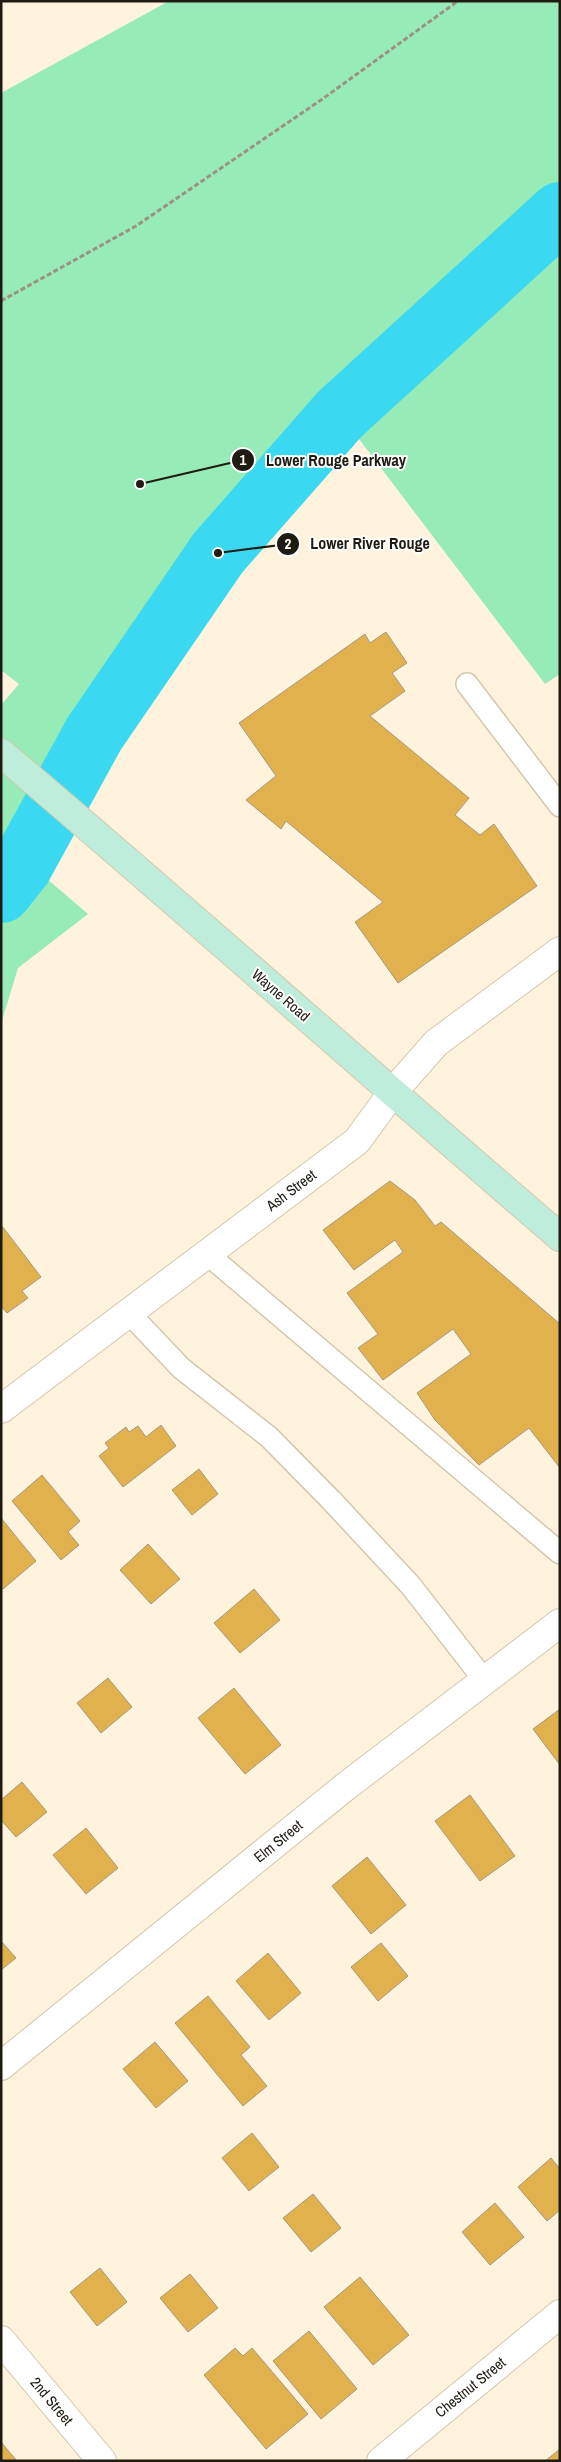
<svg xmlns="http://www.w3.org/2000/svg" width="561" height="2462" font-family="'Archivo Narrow',sans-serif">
	<rect width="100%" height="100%" fill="#fff3dd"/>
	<path fill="#96ebb6" d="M169,1H560V674L545,684L340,414L218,553L94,734L25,860L88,914L18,968L1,1024V705L19,684L1,670V93Z"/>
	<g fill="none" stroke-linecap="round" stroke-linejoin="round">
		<path stroke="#3bd9f1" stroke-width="62" d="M1,892L21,867L94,734L218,553L340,414L560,213"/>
	</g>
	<g fill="#e1b14d" stroke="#a6987f">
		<path d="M386,632L407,663L392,673L405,691L370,716L469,798L455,815L480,835L494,824L537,886L398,983L355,922L383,902L286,821L281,829L246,800L276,776L239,723L365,634L370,643Z"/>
		<path d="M390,1181L415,1200L435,1226L441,1222L560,1324V1468L529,1428L479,1465L435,1420L417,1393L471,1354L453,1329L383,1380L358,1348L378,1334L347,1293L403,1252L395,1240L354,1270L323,1230Z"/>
		<path d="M2,1226L41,1277L22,1291L28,1298L7,1313L1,1306Z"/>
		<path d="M161,1425L176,1446L123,1487L99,1456L109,1448L105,1443L126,1427L129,1432L138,1426L146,1437Z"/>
		<path d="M199,1469L218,1494L192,1515L172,1490Z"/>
		<path d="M42,1475L80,1521L68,1532L79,1545L61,1560L12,1501Z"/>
		<path d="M1,1518L36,1561L3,1589L1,1586Z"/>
		<path d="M148,1544L180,1579L151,1604L120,1570Z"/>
		<path d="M254,1589L280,1620L240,1653L214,1623Z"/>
		<path d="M108,1678L132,1707L101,1733L77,1703Z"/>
		<path d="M234,1688L281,1745L245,1774L198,1718Z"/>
		<path d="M560,1709V1765L533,1729Z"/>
		<path d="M22,1782L47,1812L16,1837L1,1820V1800Z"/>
		<path d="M470,1795L515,1856L480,1881L435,1821Z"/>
		<path d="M86,1828L118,1868L86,1894L53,1855Z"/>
		<path d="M367,1857L406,1905L371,1934L332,1886Z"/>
		<path d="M1,1941L16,1958L1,1970Z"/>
		<path d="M381,1943L408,1976L378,2001L351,1967Z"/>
		<path d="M268,1953L301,1993L269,2020L236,1981Z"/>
		<path d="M208,1996L250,2047L241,2055L267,2086L243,2106L175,2023Z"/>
		<path d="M155,2042L188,2081L156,2108L123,2069Z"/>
		<path d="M252,2133L279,2167L249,2191L222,2158Z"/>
		<path d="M551,2158L560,2169V2210L547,2221L518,2187Z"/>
		<path d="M313,2194L341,2228L311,2252L283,2218Z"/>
		<path d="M495,2203L524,2237L490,2265L462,2232Z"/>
		<path d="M100,2268L127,2302L97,2326L70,2292Z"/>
		<path d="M190,2274L218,2308L188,2332L160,2298Z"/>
		<path d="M360,2277L409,2335L373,2365L324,2307Z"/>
		<path d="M309,2331L357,2389L321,2419L273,2361Z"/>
		<path d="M235,2348L243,2356L252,2348L308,2414L266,2449L204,2375Z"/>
		<path d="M1,2442L17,2461H1Z"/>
		<path d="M560,2449V2461H545Z"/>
	</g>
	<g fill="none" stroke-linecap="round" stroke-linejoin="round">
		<defs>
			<g id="lane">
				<path d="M467,684L560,806"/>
				<path d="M206,1253L560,1553"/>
				<path d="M128,1312L181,1368L269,1437L331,1500L411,1586L485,1681"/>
			</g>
			<g id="street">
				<path d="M1,1409L357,1141L392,1093L436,1043L560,951"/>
				<path d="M1,2066L345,1787L560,1623"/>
				<path d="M1,2340L102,2461"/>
				<path d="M381,2461L560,2314"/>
			</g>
			<path id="secondary" d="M1,753C189,912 373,1077 560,1237"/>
		</defs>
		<use href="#lane" stroke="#d5c7ad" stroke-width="24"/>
		<use href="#street" stroke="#d5c7ad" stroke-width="30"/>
		<use href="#secondary" stroke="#d5c7ad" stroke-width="30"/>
		<path stroke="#9b9281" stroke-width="3" stroke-dasharray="5 2.5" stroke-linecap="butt" d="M1,301L136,226L321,100L458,1"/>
		<use href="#lane" stroke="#fff" stroke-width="21"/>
		<use href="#street" stroke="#fff" stroke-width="28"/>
		<use href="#secondary" stroke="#beeedb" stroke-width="28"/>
	</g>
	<g text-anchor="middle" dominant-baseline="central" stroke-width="4" stroke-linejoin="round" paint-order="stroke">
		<g font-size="15" fill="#201b11" stroke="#fff">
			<text transform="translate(281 995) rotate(41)">Wayne Road</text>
			<text transform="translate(291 1190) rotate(-37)">Ash Street</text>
			<text transform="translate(278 1841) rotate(-39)">Elm Street</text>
			<text transform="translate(470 2387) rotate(-39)">Chestnut Street</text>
			<text transform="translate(52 2401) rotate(50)">2nd Street</text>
		</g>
	</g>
	<path fill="none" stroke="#201b11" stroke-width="2" d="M140 484L243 460M218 553L288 544"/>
	<g fill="#201b11" stroke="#fff" stroke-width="2">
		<circle cx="140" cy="484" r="5"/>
		<circle cx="218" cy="553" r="5"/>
		<circle cx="243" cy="460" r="12"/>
		<circle cx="288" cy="544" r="12"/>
	</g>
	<g font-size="15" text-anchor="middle" font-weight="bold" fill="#fff">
		<text x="243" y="465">1</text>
		<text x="288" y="549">2</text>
	</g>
	<g font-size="16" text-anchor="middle" font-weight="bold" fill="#201b11" stroke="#fff" stroke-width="4" stroke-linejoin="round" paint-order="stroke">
		<text x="336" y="466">Lower Rouge Parkway</text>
		<text x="370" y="549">Lower River Rouge</text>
	</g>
	<rect width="561" height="2462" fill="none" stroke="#201b11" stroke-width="5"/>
</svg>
